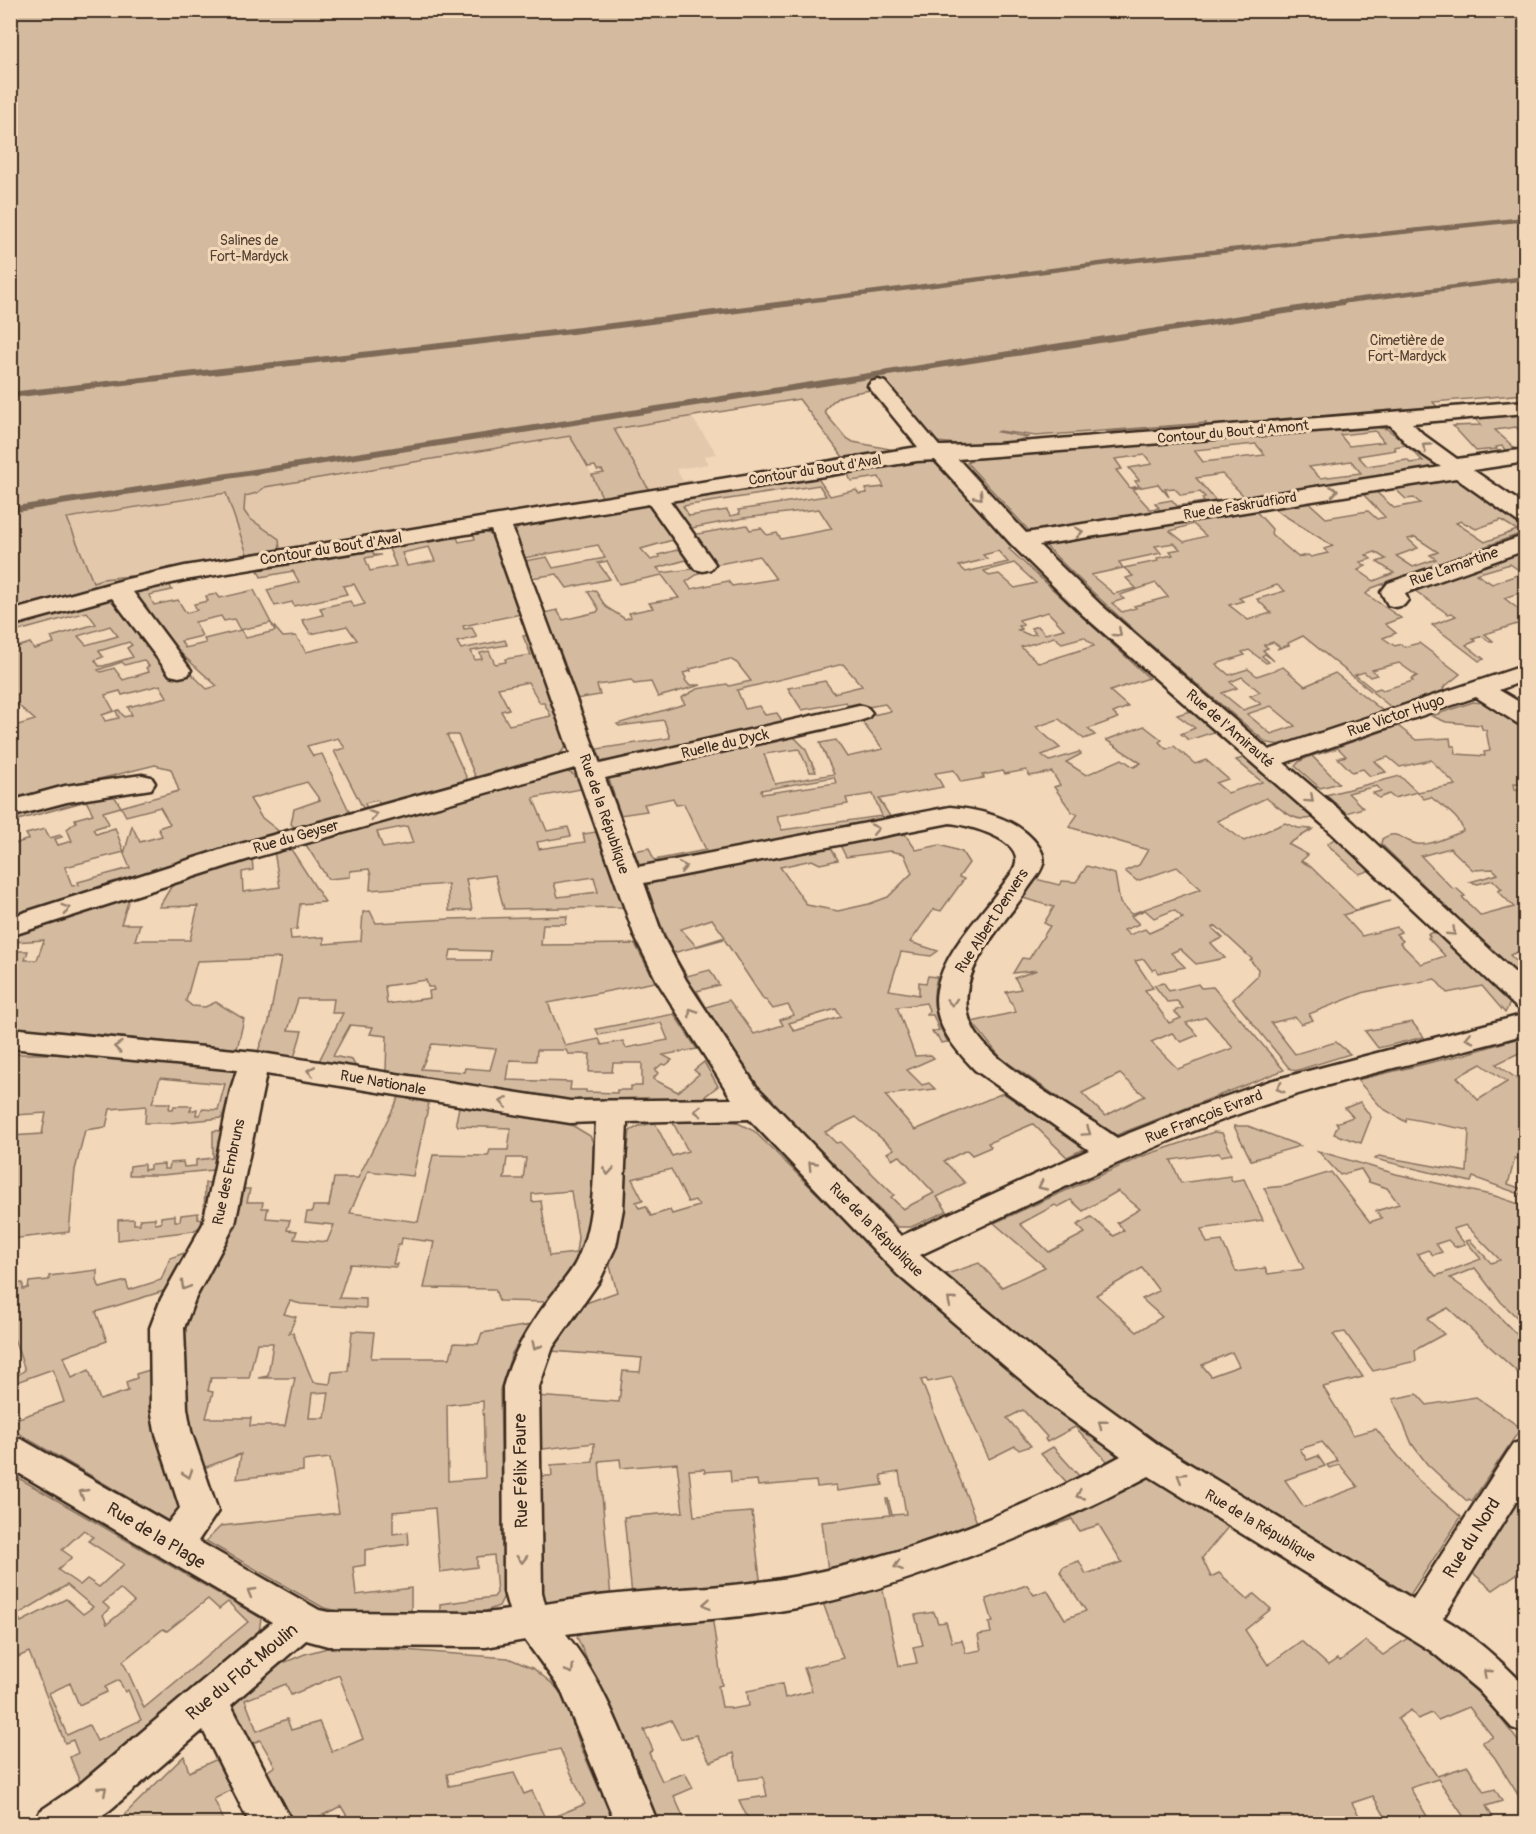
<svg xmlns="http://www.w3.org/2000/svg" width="1536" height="1834" font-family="Pangolin,sans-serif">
	<rect width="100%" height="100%" fill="#f2d7b9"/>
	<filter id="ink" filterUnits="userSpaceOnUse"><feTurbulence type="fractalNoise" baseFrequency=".0167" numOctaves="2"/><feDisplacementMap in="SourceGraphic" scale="12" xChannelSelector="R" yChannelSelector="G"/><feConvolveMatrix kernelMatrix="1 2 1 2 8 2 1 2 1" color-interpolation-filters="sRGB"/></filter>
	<g filter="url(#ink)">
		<g fill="#e3c8ac">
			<path d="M691,416L717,454L704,456L708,464L676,469L683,481L692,479L694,483L649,490L614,429Z"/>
			<path d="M571,436L592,475L601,495L597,496L598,498L280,549L279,539L249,518L244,511L245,496L257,493L265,487Z"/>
			<path d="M227,493L247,554L145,572L95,587L67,519Z"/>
		</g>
		<g fill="#d4bba0" stroke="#88725f" stroke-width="1.5" fill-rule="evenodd">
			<path d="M11,11H1525V394L1433,402L1438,408L1110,437L1107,432L1207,423L1036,436L999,431L997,432L1028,437L1006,445H966L937,442L890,389L870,388L871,390C851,393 835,393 824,412L845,437L853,442L900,451L824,464L822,461L843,457L799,399L614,429L649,490L603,497L604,501L507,514L602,497L592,475L604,473L602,470H597L595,466L588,467L570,436L265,487L257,493L245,496L244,511L249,518L279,539L280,549L247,554L226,493L67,518L93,582L102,579L131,576L11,611Z"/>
			<path d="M1525,414V419L1519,420L1525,427V437L1516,427L1495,430L1518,451L1508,453L1502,446L1496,447L1497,449L1476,451L1453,426L1481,425L1475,419Z"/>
			<path d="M1375,427L1387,429L1435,464V468L1245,497L1222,474L1196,478L1217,502L1031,533L967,463L974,459ZM1375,431L1384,442L1349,446L1340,435ZM1256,444L1265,455L1203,462L1194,450ZM1406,445L1423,461L1410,463L1407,460L1367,466L1358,456L1396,450L1394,447ZM1145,455L1152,464L1129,468L1139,480L1135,481L1139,486L1130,488L1116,470L1122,469L1115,459ZM1351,461L1361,473L1320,478L1309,467ZM1158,484L1169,497L1165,489L1174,488L1181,495L1200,492L1205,497L1202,498L1204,502L1177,506L1172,500L1155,503L1159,508L1150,509L1132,489Z"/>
			<path d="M924,459L934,462L1014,547L1009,549L1149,678L1110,691L1128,707L1113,713L1118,718L1088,729L1095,735L1084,739L1059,719L1036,727L1060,748L1042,755L1050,761L1079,752L1081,754L1066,762L1086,775L1122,759L1134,767L1141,763L1106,740L1144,726L1162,740L1159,742L1166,749L1174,746L1195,764L1206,760L1228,779L1216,783L1228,793L1262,782L1236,760L1246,757L1314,817C1295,825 1282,809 1266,798L1217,821L1244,841L1285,823L1298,828L1313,829L1288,844L1308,855L1301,861L1310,866L1355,910L1390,901L1343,915L1362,936L1397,927L1401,932L1396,934L1403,941L1400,943L1421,964L1445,956L1428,938L1430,937L1428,934L1435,932L1510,1003L1505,1013L1482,986L1447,993L1435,979L1365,992L1309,1014L1313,1020L1301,1024L1295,1017L1271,1023L1295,1054L1336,1042L1350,1054L1295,1071L1289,1068L1233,999L1257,976L1258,969L1250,960L1252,959L1216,926L1212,928L1223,938L1211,943L1225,958L1196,964L1180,949L1171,953L1185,967L1158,973L1156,969L1152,970L1144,959L1135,961L1153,988L1145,990L1169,1023L1181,1018L1174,1011L1183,1008L1177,1001L1167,1002L1154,985L1164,983L1169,991L1198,984L1201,988L1213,987L1284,1070L1114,1136L1001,1058L972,1022L1016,1012L1006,992L1021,989L1015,978L1037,970L1013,973L1022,958L1029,959L1050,926L1044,923L1054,907L1023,898L1036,879L1059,885L1062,881L1076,882L1087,866L1115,874L1120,903L1131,914L1201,889L1177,867L1137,881L1125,871L1139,865L1148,850L1069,827L1078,814L1072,812L1054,787L1060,785L1052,772L1030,776L1026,770L1005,774L1003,771L982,775L984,778L961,782L954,770L935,773L943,787L879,799L891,818L641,868L634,851L649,848L654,860L706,850L684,804L676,805L673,798L644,804L647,811L620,815L608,776L791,734L805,748L816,772H810L799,749L764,754L775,784L834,774L820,743L836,740L847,757L883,749L859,718L891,711L885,704L850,710L846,702L802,710L788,688L825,681L834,693L862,686L843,664L737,690L745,709L759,706L765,715L777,713L785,725L603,766L597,749L670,738L664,720L619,726L617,724L685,704L681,698L697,689L727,684L729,686L751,681L737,663L730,659L690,669L691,671L683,673L686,678L685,680L689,685H701L658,697L651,682L634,684L631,680L597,685L600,695L576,699L544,613L557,610L563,620L597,612L599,609L588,592L595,590L606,607L625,619L631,617L629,613L653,608L649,603L679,598L662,575L619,584L607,561L598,563L610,579L567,588L557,574L531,578L524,561L547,557L553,568L605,558L598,545L524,558L514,532L521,526L652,504L676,539L641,549L651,560L660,557L658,555L685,548L690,556L686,560L657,568L662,573L700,568L702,571L686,582L691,589L728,581L732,586L776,579L759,556L714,565L692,535L747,525L750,530L761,528L767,535L777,533L781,539L832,529L819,509L744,518L687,529L666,501L817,477L830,496L856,490L859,494L867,493L866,489L884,487L879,477L851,481L847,472ZM819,485L826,496L738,510L740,514L730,516L727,510L689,516L683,506ZM998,551L1008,562L966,572L959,566L987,559L983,555ZM1014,563L1036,583L1015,588L999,574L989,576L984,571ZM1048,612L1064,629L1045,634L1038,626L1031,628L1036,634L1029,635L1018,630L1022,629L1019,626L1023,625L1019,620ZM1054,637L1062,643L1084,637L1094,646L1039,663L1021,647ZM834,777L836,783L762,794L761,790ZM873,794L882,816L782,830L776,816L848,804L846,798ZM1145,910L1154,918L1174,910L1183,918L1149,933L1145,929L1129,935L1124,930L1139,924L1131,916ZM1206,1017L1233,1048L1178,1069L1151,1042L1172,1033L1181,1042L1198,1035L1186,1023ZM1120,1074L1145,1096L1105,1116L1082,1093Z"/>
			<path d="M1445,478H1456L1523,526L1525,532L1372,588L1366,594L1401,618L1385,624L1396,633L1383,638L1395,646L1401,644L1404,647L1419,643L1460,674L1443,688L1445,690L1392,708L1303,636L1288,643L1289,645L1277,649L1280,647L1273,642L1264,645L1268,648L1263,650L1274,661L1265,654L1262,656L1269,662L1266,663L1249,650L1242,652L1245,655L1216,664L1229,675L1248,669L1257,676L1283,667L1305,686L1335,673L1383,711L1282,745L1267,743C1191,679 1113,616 1044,544L1253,508L1272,529L1271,534L1298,557L1308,555L1311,557L1328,553L1324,549L1333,546L1269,506L1306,500L1326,518L1368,511L1377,519L1385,517L1360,491L1373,489L1394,508L1420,503L1414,498L1406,499L1392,486ZM1501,520L1517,530L1485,542L1456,523L1461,521L1476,529ZM1193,524L1206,536L1184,542L1170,531ZM1415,537L1438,552L1430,555L1436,559L1413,567L1396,556L1418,548L1408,539ZM1174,543L1180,549L1170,551L1173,555L1157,558L1158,561L1124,568L1133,576L1126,578L1136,588L1114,594L1091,575L1123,568L1119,562L1161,553L1155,546ZM1375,552L1386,559L1377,562L1394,573L1374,581L1358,570L1366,566L1360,562L1371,559L1366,555ZM1156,583L1168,597L1134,606L1136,608L1122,612L1112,603L1124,599L1120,595ZM1277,585L1285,591L1257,599L1271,613L1248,620L1229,605L1243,601L1239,598ZM1399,663L1417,676L1411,679L1413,681L1383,690L1380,688L1374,690L1355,675L1364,672L1370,677L1377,675L1372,670ZM1242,677L1260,692L1250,696L1261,704L1243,710L1222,693L1237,688L1230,682ZM1271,706L1295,726L1271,734L1247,714Z"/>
			<path d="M484,532L492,535L521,614L463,626L464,629L472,628L477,637L457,642L461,649L505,640L507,645L471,651L475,660L482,659L480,653L489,651L495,664L506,662L505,659L531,655L523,636L528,635L568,744L559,755L476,778L458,735H447L468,781L381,805L377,800L365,803L367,809L364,810L334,751L345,748L338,738L307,746L313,756L322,754L350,813L296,829L291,824L294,809L320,800L307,782L250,799L261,817L281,833L11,919V909L15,908L11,898V845L29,839L26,834L45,829L50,838L60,835L62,837L55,839L58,845L72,841L67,829L76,822L75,819L93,814L86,801L11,822V814L45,804L113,794L121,807L179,791L171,769L155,765L11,801V727L35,720L11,699V649L30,643L34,649L54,643L51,637L96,624L87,612L11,633V627L104,599L116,600L207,689L217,686L177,650L133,592L169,584L172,590L149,595L154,605L178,600L186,613L197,610L194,604L208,601L206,596L217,594L220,598L254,590L271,623L240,630L234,619L224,621L221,616L195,622L202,636L181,641L185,648L206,643L204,639L241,630L246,638L275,631L271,623L283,637L296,636L306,652L357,640L347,626L311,634L302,620L323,615L320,608L350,601L354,607L365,604L354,584L343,586L347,594L294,606L292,602L275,606L267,590L299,582L293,571L261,577L257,568L371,548L374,555H381L365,558L370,571L396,566L388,546L456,535L459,542L475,539L473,533ZM429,547L435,561L407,566L402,553ZM110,626L118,636L86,645L78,636ZM129,642L132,645L127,648L133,657L103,666H99L95,660L103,657L99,651ZM143,660L149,666L146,668L149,672L123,680L114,668L101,672L98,670L122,662L125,665ZM528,682L540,703H544L551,716L509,725L501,711L509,709L498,688ZM160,685L167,697L128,707L132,715L124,717L119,710L116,711L119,718L105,721L102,715L114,711L105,695L120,691L122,695ZM121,807L126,816L160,807L170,824L158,828L162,836L140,842L132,826L124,854L130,868L78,882L79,885L72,886L65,867L124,852L115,828L96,834L93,829L109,824L103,812Z"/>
			<path d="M1525,550V591L1504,598L1525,614V630L1517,624L1485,634L1493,641L1490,642L1482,636L1473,639L1476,641L1466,645L1484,659L1479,661L1432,625L1456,616L1452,613L1448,614L1414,590ZM1510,564L1523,573L1492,584L1476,574Z"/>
			<path d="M1473,702L1484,703L1525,730V784L1514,783L1515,789L1525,790V949L1510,955L1525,970V982L1381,844L1382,839C1399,828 1403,842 1417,844C1429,846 1447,837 1459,833L1463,831C1460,816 1443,808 1431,797L1424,799L1417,792L1394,798L1389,794L1379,798L1373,793L1381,791L1377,786L1348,793L1363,808L1346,813L1326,795L1400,776L1417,792L1456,785L1431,760L1400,767L1388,757L1375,761L1386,772L1370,776L1363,769L1352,772L1338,758L1346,756L1338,748L1312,756L1339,783L1320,788L1295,766L1300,761L1311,756L1398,726L1416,740L1450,738L1451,746H1455L1456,754L1485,756L1484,752L1490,751L1486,730L1482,729L1481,725L1446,722L1432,716ZM1450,848L1473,870L1493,869L1498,874L1470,882L1478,884L1493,880L1502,889L1498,891L1514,907L1481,916L1462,897L1465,896L1456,888L1453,889L1421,856Z"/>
			<path d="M1193,710L1217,731L1189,740L1181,734L1195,728L1177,715Z"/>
			<path d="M560,771C575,772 577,776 581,789L533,798L547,831L568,827L571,836L537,842L539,849L585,842L583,834L596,832L623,907L504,909L495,875L466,879L472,910L449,911L448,884L370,890L371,875L369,869L350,871V877L328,879L304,842ZM407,826L413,843L383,848L377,832ZM594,877L598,892L558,897L554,883Z"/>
			<path d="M905,834L916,850L940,845L962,852L969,863L959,877L964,879L941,911L934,909L910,942L938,951L931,956L901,952L889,990L919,995V982L926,983L928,976L937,977C930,1001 935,1021 948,1042L941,1043L938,1037L933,1034L932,1032L939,1030L933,1015H927L929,1010L926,1003L897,1007L915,1056L931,1055L934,1058L907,1070L922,1085L929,1083L935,1089L885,1095L915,1130L1003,1093L1086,1148L1067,1157L1033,1124L988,1143L991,1147L972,1155L967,1150L944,1161L965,1183L937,1197L947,1211L911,1227H897C869,1199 841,1171 812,1143C799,1131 785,1119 773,1105C718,1040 671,962 644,881L830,846L838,860L820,864L812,860L780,867L807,905L838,911L869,904L888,897L912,873L904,854L890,851L846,857L840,845ZM712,919L725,937L696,946L681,929ZM724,939L764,1000H766L773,1009L788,1005L794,1015L780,1020L783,1025L754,1034L729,1000L706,1007L697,991L719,985L710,970L687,976L673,953ZM836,1009L841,1017L794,1031L789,1023ZM856,1117L894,1149L887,1153L893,1159L900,1156L934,1193L903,1209L891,1197L894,1195L840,1142L836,1143L825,1132Z"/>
			<path d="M1337,837L1371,870L1359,874L1327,844Z"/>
			<path d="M289,846L325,902L300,904L297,929L290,930L291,939L324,937V944L361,941L363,912L370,911L376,923L450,919L567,916L566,924H543L541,945L635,944L655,982L548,1003L565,1046L599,1039L602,1045L623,1041L626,1048L668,1040L661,1023L599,1035L596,1029L674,1014L697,1049L663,1055L672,1060L666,1065L662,1064L655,1070L658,1073L653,1079L678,1092L699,1074L694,1070L704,1062L718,1086L699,1101L566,1102L386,1072L387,1036L370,1034L373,1027L350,1025L333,1056L352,1060L357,1069L319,1061L343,1013H332L334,999H298L288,1030L302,1031L294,1058L258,1051L269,1022L281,958L197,961L186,1001L192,1006L205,1007L216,1002L244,1019L237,1049L84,1033L11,1028V951H28L25,960H37L44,940L13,942L11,949V935L130,896L121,924H140L135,940H190L198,906L159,907L174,882L252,857L253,870L242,872L243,892L280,887L274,851ZM451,950L491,951L490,960H449ZM426,980L428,987H433L434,990L429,991L430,998L387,1004L385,986ZM432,1044L496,1049L490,1070L465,1068L464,1072L421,1069ZM537,1050H566L568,1054H590L589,1072H612L613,1063H642V1086H631V1090H617V1093L586,1092V1090H570L571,1082L507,1080L510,1060L536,1061Z"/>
			<path d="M1412,1022L1424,1037L1378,1048L1365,1031Z"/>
			<path d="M1525,1036V1042L1523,1043L1525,1045V1056L1521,1052L1496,1064L1523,1083L1525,1082V1161L1515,1158L1508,1184L1525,1190V1196L1473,1177L1471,1182L1375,1159L1379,1156L1467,1172L1469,1130L1407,1118L1406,1122L1382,1108L1357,1080L1466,1054ZM1481,1064L1507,1082L1478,1100L1457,1077Z"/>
			<path d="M11,1054H74L236,1071L222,1118L169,1123H145L146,1106L110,1109L106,1127L85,1130L75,1170L69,1232L11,1239V1136L42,1134L46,1113L16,1115L17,1108H11ZM160,1078L225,1084L218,1110L202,1109L200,1115H196L197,1109L190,1111L192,1106H174L173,1109H169L170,1103H152Z"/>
			<path d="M399,1097L429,1103L413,1176L368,1171L350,1213L418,1222L433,1155L488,1156L490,1150H508L511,1128L458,1126L456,1122L459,1107L570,1124L590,1136L595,1147L587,1236L581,1253L549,1302L499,1301L495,1289L424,1288L434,1242L402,1238L401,1244H398L393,1264H397L396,1267L350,1264L339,1298L366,1299V1308L301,1304L290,1301L284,1314L296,1317L289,1333H293L313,1382L330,1384L332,1372L348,1371L352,1331L374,1332L371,1358H450L454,1343L478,1344L482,1333L530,1325L512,1353L500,1390L504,1596L499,1606L476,1615L440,1614V1604L494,1597L497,1593L494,1555L477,1557V1567L440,1572L435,1508L393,1512V1534L408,1532L409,1544L365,1550V1565L353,1567L356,1595L411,1588V1614L344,1612L324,1608L206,1541L221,1526L339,1513L330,1458L303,1461V1471L237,1479L241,1454L201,1469L185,1431L182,1323L237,1214L243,1189H250L247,1202H263L262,1208H268L266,1218L290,1220L287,1230L297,1231L294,1239L327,1242L334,1225L305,1222L307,1212H312L313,1206H329L334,1178H358ZM507,1158H526L523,1179H504ZM571,1191L578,1237L576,1253L549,1256L541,1201L532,1202V1194ZM257,1343H273L268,1376L258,1378H295L285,1426H250L251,1418H206L213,1392L208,1391L211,1378H249ZM329,1392L325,1418H309L312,1393ZM483,1401L485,1478L448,1481L447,1405Z"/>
			<path d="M1360,1102L1371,1117L1361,1143L1334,1134L1338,1125L1336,1123L1353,1117L1345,1108Z"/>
			<path d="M707,1120L736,1122L754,1131L909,1285L996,1358L1091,1431L1123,1462L1071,1487L1041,1454L1053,1447L1081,1478L1108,1462L1075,1427L1047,1442L1045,1439L1047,1437L1023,1410L1007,1418L1031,1446L1019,1450L1015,1446L989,1459L952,1377L928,1382L926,1379L921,1380L978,1525L894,1555L828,1571L822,1522L890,1515L886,1499H888L892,1515L906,1514L899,1472L881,1475L883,1485L837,1491L836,1485L817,1487L816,1481L758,1486L757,1480L731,1482L730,1470L705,1472L704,1469L689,1470L694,1516L752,1512L761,1587L632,1595L624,1517L683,1512L677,1463L621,1468L620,1459L599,1461L611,1598L549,1605L541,1592L533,1476H552L551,1465L593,1462L594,1443L535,1450V1396L619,1402L623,1371L640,1372L642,1358L552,1351L586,1303L617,1292L610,1266L619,1224L630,1131L639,1126L655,1123L672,1156L688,1151L672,1121ZM671,1169L688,1202L695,1200L699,1206L672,1214L670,1210L651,1216L646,1206L639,1208L636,1202L643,1200L632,1179Z"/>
			<path d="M1234,1126H1248L1300,1146L1251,1160Z"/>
			<path d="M226,1130L219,1166L213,1170L162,1175H129L130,1166L144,1164V1170L150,1169V1165L164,1164V1169H169L170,1163L183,1162L184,1167L196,1166V1160L213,1158V1131Z"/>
			<path d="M1214,1132L1222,1133L1232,1154L1221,1156L1219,1153L1171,1160L1181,1183L1230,1176L1232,1181L1244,1179L1263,1220L1201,1229L1207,1243L1222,1241L1236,1272L1265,1268L1268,1274L1304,1269L1264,1188L1286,1186L1331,1172L1370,1222L1382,1218L1376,1211L1399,1204L1387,1188L1369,1182L1361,1169L1340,1175L1318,1151L1396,1174L1495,1196L1525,1206V1325L1501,1302L1475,1268L1450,1278L1489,1306L1525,1343V1379L1448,1308L1427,1319L1444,1334L1415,1350L1416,1361L1373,1371L1345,1332L1333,1334L1363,1377L1323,1387L1353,1435L1376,1429L1417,1479L1461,1517L1408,1598L1106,1413L944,1275L979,1263L1002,1287L1045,1267L994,1223L1143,1156ZM1118,1191L1140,1209L1117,1223L1124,1230L1114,1236L1091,1217L1077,1225L1085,1233L1049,1252L1020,1224L1055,1205L1058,1207L1071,1200L1083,1211ZM1466,1225L1500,1260L1491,1263L1470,1240L1466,1241L1481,1259L1436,1276L1417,1254L1428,1250L1433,1255L1442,1252L1436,1244L1448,1240L1455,1247L1465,1244L1453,1229ZM1142,1268L1159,1291L1142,1299L1162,1317L1137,1332L1096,1295ZM1232,1352L1239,1366L1211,1376L1202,1365ZM1322,1442L1338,1461L1327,1465L1329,1468L1340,1465L1358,1487L1304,1507L1285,1480L1325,1466L1318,1456L1307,1460L1300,1449Z"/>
			<path d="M217,1182L207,1223L193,1231L118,1240V1220L134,1219V1224H140V1219L155,1218V1224L161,1223V1217L175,1215V1221H180L181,1215L198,1213V1219L204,1218L205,1183Z"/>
			<path d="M193,1250L170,1289L96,1312L107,1341L64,1357L72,1378L89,1370L100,1400L128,1391L126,1382L137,1378L136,1374L156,1368L188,1510L175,1525L11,1429L10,1404L15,1403L19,1418L64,1402L53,1369L11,1384V1380L25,1370L14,1339H11V1284L23,1283V1289L28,1288L29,1282L49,1280V1276L97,1270V1281L100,1288L126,1281L129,1290L161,1280L170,1258Z"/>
			<path d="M1417,1394L1427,1405L1476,1397L1521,1428L1472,1501L1469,1499L1467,1501L1427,1464L1412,1444L1393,1399Z"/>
			<path d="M10,1473L261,1618L259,1632L81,1785L70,1757L78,1753L73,1740L65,1743L29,1652L11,1660ZM84,1530L93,1537L88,1541L124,1564L99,1587L87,1579L80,1585L58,1570L72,1557L62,1550ZM67,1585L93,1607L83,1614L66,1599L21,1622L17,1615ZM120,1589L134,1602L107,1624L103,1615L110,1609L103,1603ZM208,1599L219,1609L228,1602L248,1622L144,1708L123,1661L163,1629L167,1631ZM119,1680L125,1692L128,1690L141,1720L97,1741L89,1725L67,1735L49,1693L70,1683L79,1705L107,1692L105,1687Z"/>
			<path d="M1145,1477L1154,1478L1229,1526L1202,1558L1211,1577L1219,1573L1248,1599L1254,1594L1271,1609L1245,1630L1268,1665L1301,1641L1328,1665L1337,1659L1340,1661L1366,1641L1383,1655L1408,1638L1439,1658L1487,1701L1525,1750V1806L1495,1758L1482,1742L1493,1737L1469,1707L1438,1720L1432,1713L1418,1719L1411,1710L1398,1719L1437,1776L1468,1766L1484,1792L1495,1789L1502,1801L1486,1806L1496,1823H1452L1464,1817L1438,1779L1410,1788L1431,1823H1389L1373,1796L1352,1803L1361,1819L1344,1824L750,1823L739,1800L767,1796L763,1777L739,1780L734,1753L710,1762L696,1735L681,1739L671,1720L644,1730L653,1750L649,1753L662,1781L685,1773L693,1788L674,1796L686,1823H660L577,1637L587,1624L712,1616L722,1685L718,1686L722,1707H730L731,1709L749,1706L747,1691L782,1684L785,1698L812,1691L804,1668L843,1658L822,1600L882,1586L899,1666L917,1663L913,1647L923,1645L915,1615L934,1612L938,1623L946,1622L952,1642L962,1640L966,1653L981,1650L978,1635L991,1633L989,1623L993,1622L986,1599L1027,1585L1034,1595L1047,1590L1065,1619L1086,1611L1060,1572L1063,1567L1079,1561L1086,1574L1122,1562L1099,1525L1079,1531L1072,1519L1040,1530L1042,1524Z"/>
			<path d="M1525,1489V1568L1493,1590L1473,1573Z"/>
			<path d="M338,1645L508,1658L534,1669L555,1686L563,1696L580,1745L614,1823H351L341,1806L307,1823H290L265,1773L275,1766L260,1740L251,1744L229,1705L271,1668L305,1654ZM339,1675L363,1739L332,1752L319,1722L291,1730L287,1719L257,1731L245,1700L286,1684L291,1695ZM560,1749L585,1804L546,1820L532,1791L524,1794L514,1773L449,1786L447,1774Z"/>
			<path d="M184,1756L189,1772L224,1756L239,1786L214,1799L225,1823L115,1824Z"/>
		</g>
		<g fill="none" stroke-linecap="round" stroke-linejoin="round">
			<g stroke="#7d6956" stroke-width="4.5">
				<path d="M789,303L1116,262L1526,219"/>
				<path d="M1331,303L1526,278"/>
			</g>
			<g stroke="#7d6956" stroke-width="6">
				<path d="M10,395L572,331L801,302"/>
				<path d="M10,510L1343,302"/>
			</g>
			<defs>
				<g id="minor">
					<path d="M878,380L885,382L939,446H944L997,444L1526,401V413L1412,423L1424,435L1457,459L1526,449V462L1473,470L1526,506V524L1518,522L1456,478L1039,545L1101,605L1269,750L1526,665V680L1499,690L1526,706V726L1517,723L1476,697L1284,763L1342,812L1526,983V1010L1516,1007L1322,824L1083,615L1013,546L935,460L917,461L670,501L715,564L711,569L703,571L695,569L649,504L512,527L600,764L859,705L868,708L872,713L868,718L859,721L605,778L638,867L950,807C982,810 1020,819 1039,847C1042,852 1045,858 1043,864C1041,872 1034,880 1029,887C1004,927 947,976 973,1028C991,1065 1081,1112 1117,1138L1190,1109L1270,1081L1526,1014V1034C1436,1059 1345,1077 1258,1107C1141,1148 1032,1203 920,1255L1079,1387L1163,1448L1413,1599L1513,1444L1526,1440V1486L1443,1618C1474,1636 1501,1661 1526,1687V1733L1512,1728L1478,1690L1431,1651L1149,1476C1085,1511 1018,1539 949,1564C900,1582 849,1599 797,1608C720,1622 642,1622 566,1634C610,1689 631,1759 658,1824H616L561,1690L525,1640L486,1647L328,1646L306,1640L231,1705L293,1824H250L203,1730L110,1810L90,1824H34L40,1811L80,1784L272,1622L10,1468V1436L23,1440L168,1523L180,1508L155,1431L151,1408L150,1328L161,1299L203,1224L231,1089L237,1070L10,1048V1028L255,1052L570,1101L732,1099L657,981L635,937L575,768L246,860L10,936V917L226,848L570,753L491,530L185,580L133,592L191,670L188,675L179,677L170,675L112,598L10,626V611L127,579L185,566L918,447L868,386L871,382ZM1390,425L1408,445L1441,467L1026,533L958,459ZM950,823C967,825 1020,838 1016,862C1015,871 1005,882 1000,889C977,920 944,952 937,990C931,1022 955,1049 975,1070L1089,1150L901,1236L756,1086L686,980L663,937L644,883ZM266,1074L570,1123L596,1122C593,1167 597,1218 577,1260C570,1275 557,1288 548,1301C528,1327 512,1355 503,1387L504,1592L509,1610L486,1613L328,1612L319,1610L198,1541L218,1511L191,1431L187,1408L184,1328L195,1299L235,1224ZM749,1119L898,1275L1053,1407L1121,1456C1022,1510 909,1555 798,1576C735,1588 672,1588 608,1595C587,1597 566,1601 545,1604L542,1592L539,1387L553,1347L600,1280L616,1246L623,1209L627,1122Z"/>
					<path d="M1526,535V550L1405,593L1408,600L1404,605L1396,607L1388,605L1381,592L1388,583Z"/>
					<path d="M142,775L151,777L155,783L151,789L67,802L10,817V801L65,786Z"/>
				</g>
			</defs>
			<use href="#minor" stroke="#3b2a1e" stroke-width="5"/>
			<use href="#minor" fill="#f2d7b9" fill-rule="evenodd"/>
		</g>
		<defs><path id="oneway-chevron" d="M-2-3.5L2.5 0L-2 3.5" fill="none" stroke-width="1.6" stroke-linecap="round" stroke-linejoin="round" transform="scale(1.5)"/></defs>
		<g stroke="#96806c">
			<use href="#oneway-chevron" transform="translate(1426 447) rotate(-144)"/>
			<use href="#oneway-chevron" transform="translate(1334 491) rotate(-9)"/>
			<use href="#oneway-chevron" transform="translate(979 496) rotate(48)"/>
			<use href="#oneway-chevron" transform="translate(1079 532) rotate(-9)"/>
			<use href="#oneway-chevron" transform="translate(1118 633) rotate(41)"/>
			<use href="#oneway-chevron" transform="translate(1310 799) rotate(42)"/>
			<use href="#oneway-chevron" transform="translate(373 815) rotate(-16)"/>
			<use href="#oneway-chevron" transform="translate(875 829) rotate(-11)"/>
			<use href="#oneway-chevron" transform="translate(683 867) rotate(-11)"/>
			<use href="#oneway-chevron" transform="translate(66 909) rotate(-18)"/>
			<use href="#oneway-chevron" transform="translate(1452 932) rotate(44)"/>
			<use href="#oneway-chevron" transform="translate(952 1002) rotate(87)"/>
			<use href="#oneway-chevron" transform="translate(692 1012) rotate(-123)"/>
			<use href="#oneway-chevron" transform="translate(1469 1038) rotate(167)"/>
			<use href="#oneway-chevron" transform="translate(118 1047) rotate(-174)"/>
			<use href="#oneway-chevron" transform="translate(311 1071) rotate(-170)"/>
			<use href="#oneway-chevron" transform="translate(1280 1088) rotate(162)"/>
			<use href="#oneway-chevron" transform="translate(504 1102) rotate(-171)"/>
			<use href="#oneway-chevron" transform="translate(698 1111) rotate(179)"/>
			<use href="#oneway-chevron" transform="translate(1087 1132) rotate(34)"/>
			<use href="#oneway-chevron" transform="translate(812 1165) rotate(-134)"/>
			<use href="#oneway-chevron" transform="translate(608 1171) rotate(94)"/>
			<use href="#oneway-chevron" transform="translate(1042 1186) rotate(155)"/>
			<use href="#oneway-chevron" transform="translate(185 1286) rotate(120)"/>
			<use href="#oneway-chevron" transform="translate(951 1301) rotate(-140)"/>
			<use href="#oneway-chevron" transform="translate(536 1346) rotate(116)"/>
			<use href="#oneway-chevron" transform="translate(1102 1424) rotate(-142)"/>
			<use href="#oneway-chevron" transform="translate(188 1474) rotate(71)"/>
			<use href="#oneway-chevron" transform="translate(1181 1477) rotate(-149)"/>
			<use href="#oneway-chevron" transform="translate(83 1493) rotate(-150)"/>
			<use href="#oneway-chevron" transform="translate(1080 1495) rotate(155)"/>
			<use href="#oneway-chevron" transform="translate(522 1559) rotate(89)"/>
			<use href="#oneway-chevron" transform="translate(898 1566) rotate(161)"/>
			<use href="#oneway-chevron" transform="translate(251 1592) rotate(-150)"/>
			<use href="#oneway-chevron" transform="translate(707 1604) rotate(176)"/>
			<use href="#oneway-chevron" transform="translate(570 1670) rotate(59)"/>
			<use href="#oneway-chevron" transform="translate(1487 1673) rotate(-137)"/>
			<use href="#oneway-chevron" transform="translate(103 1790) rotate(-41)"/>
		</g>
	</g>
	<g text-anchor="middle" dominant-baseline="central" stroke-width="6" stroke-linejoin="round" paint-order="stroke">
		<g font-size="14" fill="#524032" stroke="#f2d7b9">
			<text x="249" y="240">Salines de<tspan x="249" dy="16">Fort-Mardyck</tspan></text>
			<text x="1407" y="340">Cimetière de<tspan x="1407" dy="16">Fort-Mardyck</tspan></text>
		</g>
		<g font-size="14" fill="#3b2a1e" stroke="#f2d7b9">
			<text transform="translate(1233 432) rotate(-5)">Contour du Bout d'Amont</text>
			<text transform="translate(815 470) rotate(-9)">Contour du Bout d'Aval</text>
			<text transform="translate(1240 506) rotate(-9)">Rue de Faskrudfiord</text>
		</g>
		<g font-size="15" fill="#3b2a1e" stroke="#f2d7b9">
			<text transform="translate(331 549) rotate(-9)">Contour du Bout d'Aval</text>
			<text transform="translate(1454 567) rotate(-19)">Rue Lamartine</text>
			<text transform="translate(1396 716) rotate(-19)">Rue Victor Hugo</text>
			<text transform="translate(1230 729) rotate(41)">Rue de l'Amirauté</text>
			<text transform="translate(725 744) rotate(-13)">Ruelle du Dyck</text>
			<text transform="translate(604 814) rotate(71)">Rue de la République</text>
			<text transform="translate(296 837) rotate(-16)">Rue du Geyser</text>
			<text transform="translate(992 921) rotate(-57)">Rue Albert Denvers</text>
			<text transform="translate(383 1083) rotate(10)">Rue Nationale</text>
			<text transform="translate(1204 1117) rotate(-21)">Rue François Evrard</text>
			<text transform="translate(229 1172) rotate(-78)">Rue des Embruns</text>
			<text transform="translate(876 1230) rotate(45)">Rue de la République</text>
			<text transform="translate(1260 1526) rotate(31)">Rue de la République</text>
		</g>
		<g font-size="18" fill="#3b2a1e" stroke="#f2d7b9">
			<text transform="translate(521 1471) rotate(-91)">Rue Félix Faure</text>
			<text transform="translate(156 1536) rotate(31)">Rue de la Plage</text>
			<text transform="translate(1472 1538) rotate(-58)">Rue du Nord</text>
			<text transform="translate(242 1672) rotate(-40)">Rue du Flot Moulin</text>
		</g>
	</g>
	<rect width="1536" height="1834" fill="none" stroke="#f2d7b9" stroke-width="36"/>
	<rect x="18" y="18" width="1500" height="1798" fill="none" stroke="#3b2a1e" stroke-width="2" filter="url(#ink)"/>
</svg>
